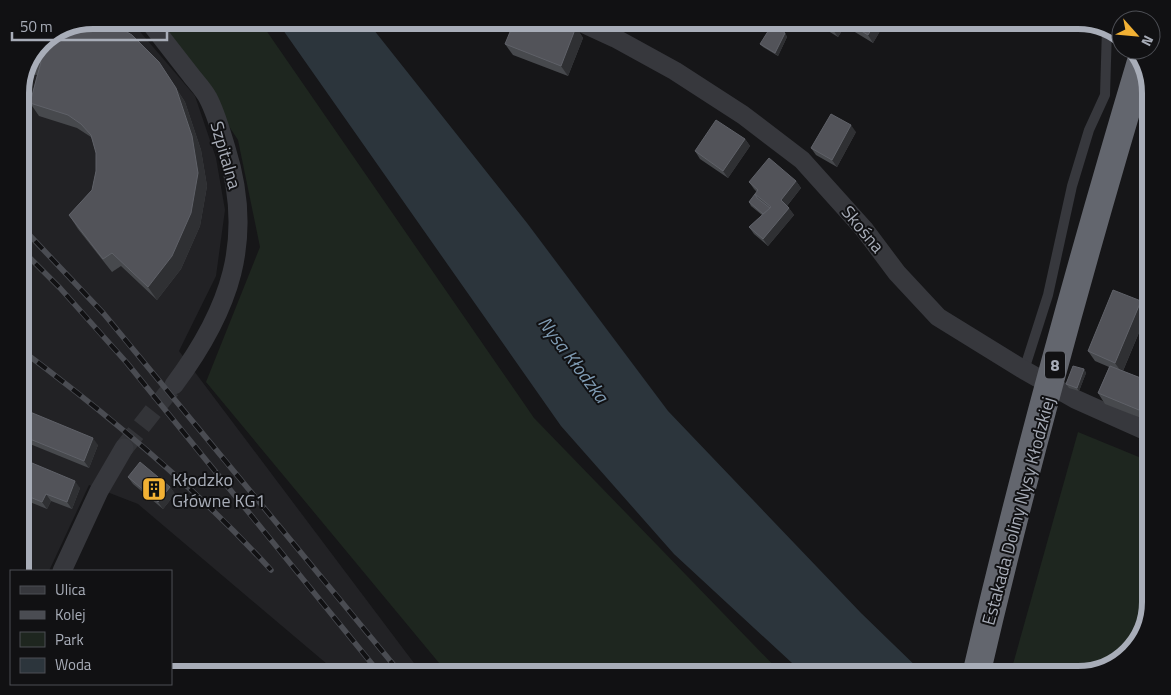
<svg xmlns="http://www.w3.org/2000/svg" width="1171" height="695" font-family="'Titillium Web',sans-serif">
	<rect width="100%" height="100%" fill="#161618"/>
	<path fill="#222225" d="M93,20H130L195,96L216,158L225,210L216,276L179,351L423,675H340L138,504L89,485L49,571H20V88L41,41Z"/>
	<g fill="#1e261f">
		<path d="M159,20H259L534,418L783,675H449L206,382L260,247L238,140Z"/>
		<path d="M1078,432L1151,462V603L1141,639L1114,665L1079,675H1010Z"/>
	</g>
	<path fill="#2c353c" d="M276,20H366L527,223L668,411L861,613L925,675H805L674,554L561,426Z"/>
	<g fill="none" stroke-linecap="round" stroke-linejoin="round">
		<path stroke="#333438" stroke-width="19" stroke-dasharray="19 9" stroke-linecap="butt" d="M124,448L174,385"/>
		<path stroke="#37383d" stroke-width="10" d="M1024,370L1048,295L1072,186L1089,130L1105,95L1107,28"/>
		<g stroke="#37383d" stroke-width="19">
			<path d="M148,20C162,38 176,56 190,74C196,82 204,90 208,98C216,113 221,132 226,148C255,240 230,310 174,385"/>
			<path d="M576,20L615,38L675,71L743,115L802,160L864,229L897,273L938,317L1024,370L1075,399L1151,433"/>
			<path d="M62,571L99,491L124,448"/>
		</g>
		<defs>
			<g id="rail">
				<path d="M20,225L104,314L402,675"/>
				<path d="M20,248L60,288L127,363L381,675"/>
				<path d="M20,349C110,416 196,488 271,570"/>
			</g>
		</defs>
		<use href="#rail" stroke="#4a4c52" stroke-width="5.5"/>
		<use href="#rail" stroke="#111113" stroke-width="4" stroke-dasharray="11" stroke-linecap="butt"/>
		<path stroke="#63666e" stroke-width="28" d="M976,675C1024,468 1081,262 1142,58"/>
	</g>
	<g fill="#47494d">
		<path d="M810,20H878L883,26L873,43L845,26L838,37Z"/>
		<path d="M576,27L583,38L568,76L513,55L505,44Z"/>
		<path d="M785,33L787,37L778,56L763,47L760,44Z"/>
		<path d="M41,41L159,62L185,102L201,150L207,186L200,226L181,269L157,300L121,266L112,272L78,229L69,215L92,190L96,171V153L92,139L91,137L77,128L39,116L30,103L37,75L27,74Z"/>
		<path d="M856,132L837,167L816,155L811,148Z"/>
		<path d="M745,139L750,146L728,178L700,159L695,151Z"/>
		<path d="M796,181L801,188L787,206L794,215L768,246L754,234L749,227L762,215L751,206L749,202L757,192L754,189L749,182Z"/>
		<path d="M1151,262V304L1147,303L1140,292Z"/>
		<path d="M1141,301L1148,311L1123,371L1151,382V422L1105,404L1098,393L1109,367L1095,361L1088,351Z"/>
		<path d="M1084,369L1086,373L1079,391L1069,388L1066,384Z"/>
		<path d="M20,435L98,445L89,468L25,442Z"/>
		<path d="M20,458L80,488L72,509L51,501L47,509L25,500L20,493L22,490L20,489Z"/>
		<path d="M128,477L170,487L175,494L163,509L133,484Z"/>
	</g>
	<g fill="#2f3033">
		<path d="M839,20H841L845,26L838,37L833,30Z"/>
		<path d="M877,20H878L883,26L873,43L868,35Z"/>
		<path d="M576,27L583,38L568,76L561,66Z"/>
		<path d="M785,33L787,37L778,56L775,53Z"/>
		<path d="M159,62L185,102L201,150L207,186L200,226L181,269L157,300L148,287Z"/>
		<path d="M851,125L856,132L837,167L832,160Z"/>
		<path d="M745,139L750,146L728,178L723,171Z"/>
		<path d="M796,181L801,188L786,207L781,200Z"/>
		<path d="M789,208L794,215L768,246L763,239Z"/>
		<path d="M1141,301L1148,311L1122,373L1115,363Z"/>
		<path d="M1084,369L1086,373L1079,391L1077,388Z"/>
		<path d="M93,438L98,445L89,468L84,461Z"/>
		<path d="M75,481L80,488L72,509L67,502Z"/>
		<path d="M170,487L175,494L163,509L158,502Z"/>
		<path d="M46,494L51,501L47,509L42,502Z"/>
	</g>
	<g fill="#525359" stroke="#5f6168">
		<path d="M92,20H100L112,23L132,35L159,62L176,88L192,136L198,173L191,213L172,256L148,287L112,253L103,259L69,215L92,190L96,171V153L91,135L81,124L68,115L30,103L41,62H32L41,41Z"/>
		<path d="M515,20H557L576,27L561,66L505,44Z"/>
		<path d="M817,20H839L833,30Z"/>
		<path d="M843,20H877L868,35Z"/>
		<path d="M772,25L785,33L775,53L760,44Z"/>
		<path d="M831,114L851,125L832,160L811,148Z"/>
		<path d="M716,120L745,139L723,171L695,151Z"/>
		<path d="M769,158L796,181L781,200L789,208L763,239L749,227L771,207L755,194L758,190L749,182Z"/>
		<path d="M755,194L757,198L770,208L763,214L749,202Z"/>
		<path d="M1151,262V297L1140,292Z"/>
		<path d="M1113,290L1141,301L1115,363L1088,351Z"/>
		<path d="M1073,366L1084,369L1077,388L1066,384Z"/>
		<path d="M1110,366L1151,382V415L1098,393Z"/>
		<path d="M30,412L93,438L84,461L20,435Z"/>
		<path d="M20,458L75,481L67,502L46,494L42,502L20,493L24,485L20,484Z"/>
		<path d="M140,462L170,487L158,502L128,477Z"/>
	</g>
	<defs>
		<symbol id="building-square" viewBox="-11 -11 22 22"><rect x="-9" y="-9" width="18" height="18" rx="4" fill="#f2b134" stroke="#111113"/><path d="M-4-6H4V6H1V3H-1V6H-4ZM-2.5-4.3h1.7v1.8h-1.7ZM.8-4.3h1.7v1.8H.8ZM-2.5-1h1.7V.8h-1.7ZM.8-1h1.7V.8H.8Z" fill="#111"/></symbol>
	</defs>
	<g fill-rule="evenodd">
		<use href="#building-square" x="140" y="475" width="28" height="28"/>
	</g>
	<g text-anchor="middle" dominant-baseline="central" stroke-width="4" stroke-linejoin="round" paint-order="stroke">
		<rect fill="#111113" stroke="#7b7e86" stroke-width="1" x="1045" y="351.5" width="20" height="27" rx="4"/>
		<g font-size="16" font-weight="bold" fill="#a8adb8">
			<text x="1055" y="365">8</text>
		</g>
		<g font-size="18" fill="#a8adb8" stroke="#111113">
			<text transform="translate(226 155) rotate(74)">Szpitalna</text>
			<text transform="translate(863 229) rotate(50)">Skośna</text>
			<text transform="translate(1018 511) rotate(-75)">Estakada Doliny Nysy Kłodzkiej</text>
		</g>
		<g font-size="18" fill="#a8adb8" stroke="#111113" text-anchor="start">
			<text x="172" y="479">Kłodzko<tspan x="172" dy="21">Główne KG1</tspan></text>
		</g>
		<g font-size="19" font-style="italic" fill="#7f9bb3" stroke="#111113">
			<text transform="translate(574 359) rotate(53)">Nysa Kłodzka</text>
		</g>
	</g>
	<path d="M0 0H1171V695H0ZM93 29H1078A64 64 0 0 1 1142 93V602A64 64 0 0 1 1078 666H93A64 64 0 0 1 29 602V93A64 64 0 0 1 93 29Z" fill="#111113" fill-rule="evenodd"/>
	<path fill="none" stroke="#a8adb8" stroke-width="6" d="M93 29H1078A64 64 0 0 1 1142 93V602A64 64 0 0 1 1078 666H93A64 64 0 0 1 29 602V93A64 64 0 0 1 93 29Z"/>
	<rect x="10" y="570" width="162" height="115" fill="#111113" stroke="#4d4f55"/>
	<rect x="20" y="586" width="25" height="8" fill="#37383d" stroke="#4d4f55"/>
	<text x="55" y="595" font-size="15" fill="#a8adb8">Ulica</text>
	<rect x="20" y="611" width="25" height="8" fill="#4a4c52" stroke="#4d4f55"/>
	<text x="55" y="620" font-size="15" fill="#a8adb8">Kolej</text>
	<rect x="20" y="632" width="25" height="15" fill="#1e261f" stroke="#4d4f55"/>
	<text x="55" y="645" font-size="15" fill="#a8adb8">Park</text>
	<rect x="20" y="658" width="25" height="15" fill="#2c353c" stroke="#4d4f55"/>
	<text x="55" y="670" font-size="15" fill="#a8adb8">Woda</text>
	<g transform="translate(1136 35) rotate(117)"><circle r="24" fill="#111113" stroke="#4d4f55"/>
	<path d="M0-4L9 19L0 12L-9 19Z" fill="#f2b134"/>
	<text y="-8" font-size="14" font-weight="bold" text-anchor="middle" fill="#a8adb8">N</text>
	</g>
	<path d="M12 32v8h155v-8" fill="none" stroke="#a8adb8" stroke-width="2.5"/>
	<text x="20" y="32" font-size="15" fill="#a8adb8" stroke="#111113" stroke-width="4" paint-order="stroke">50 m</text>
</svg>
